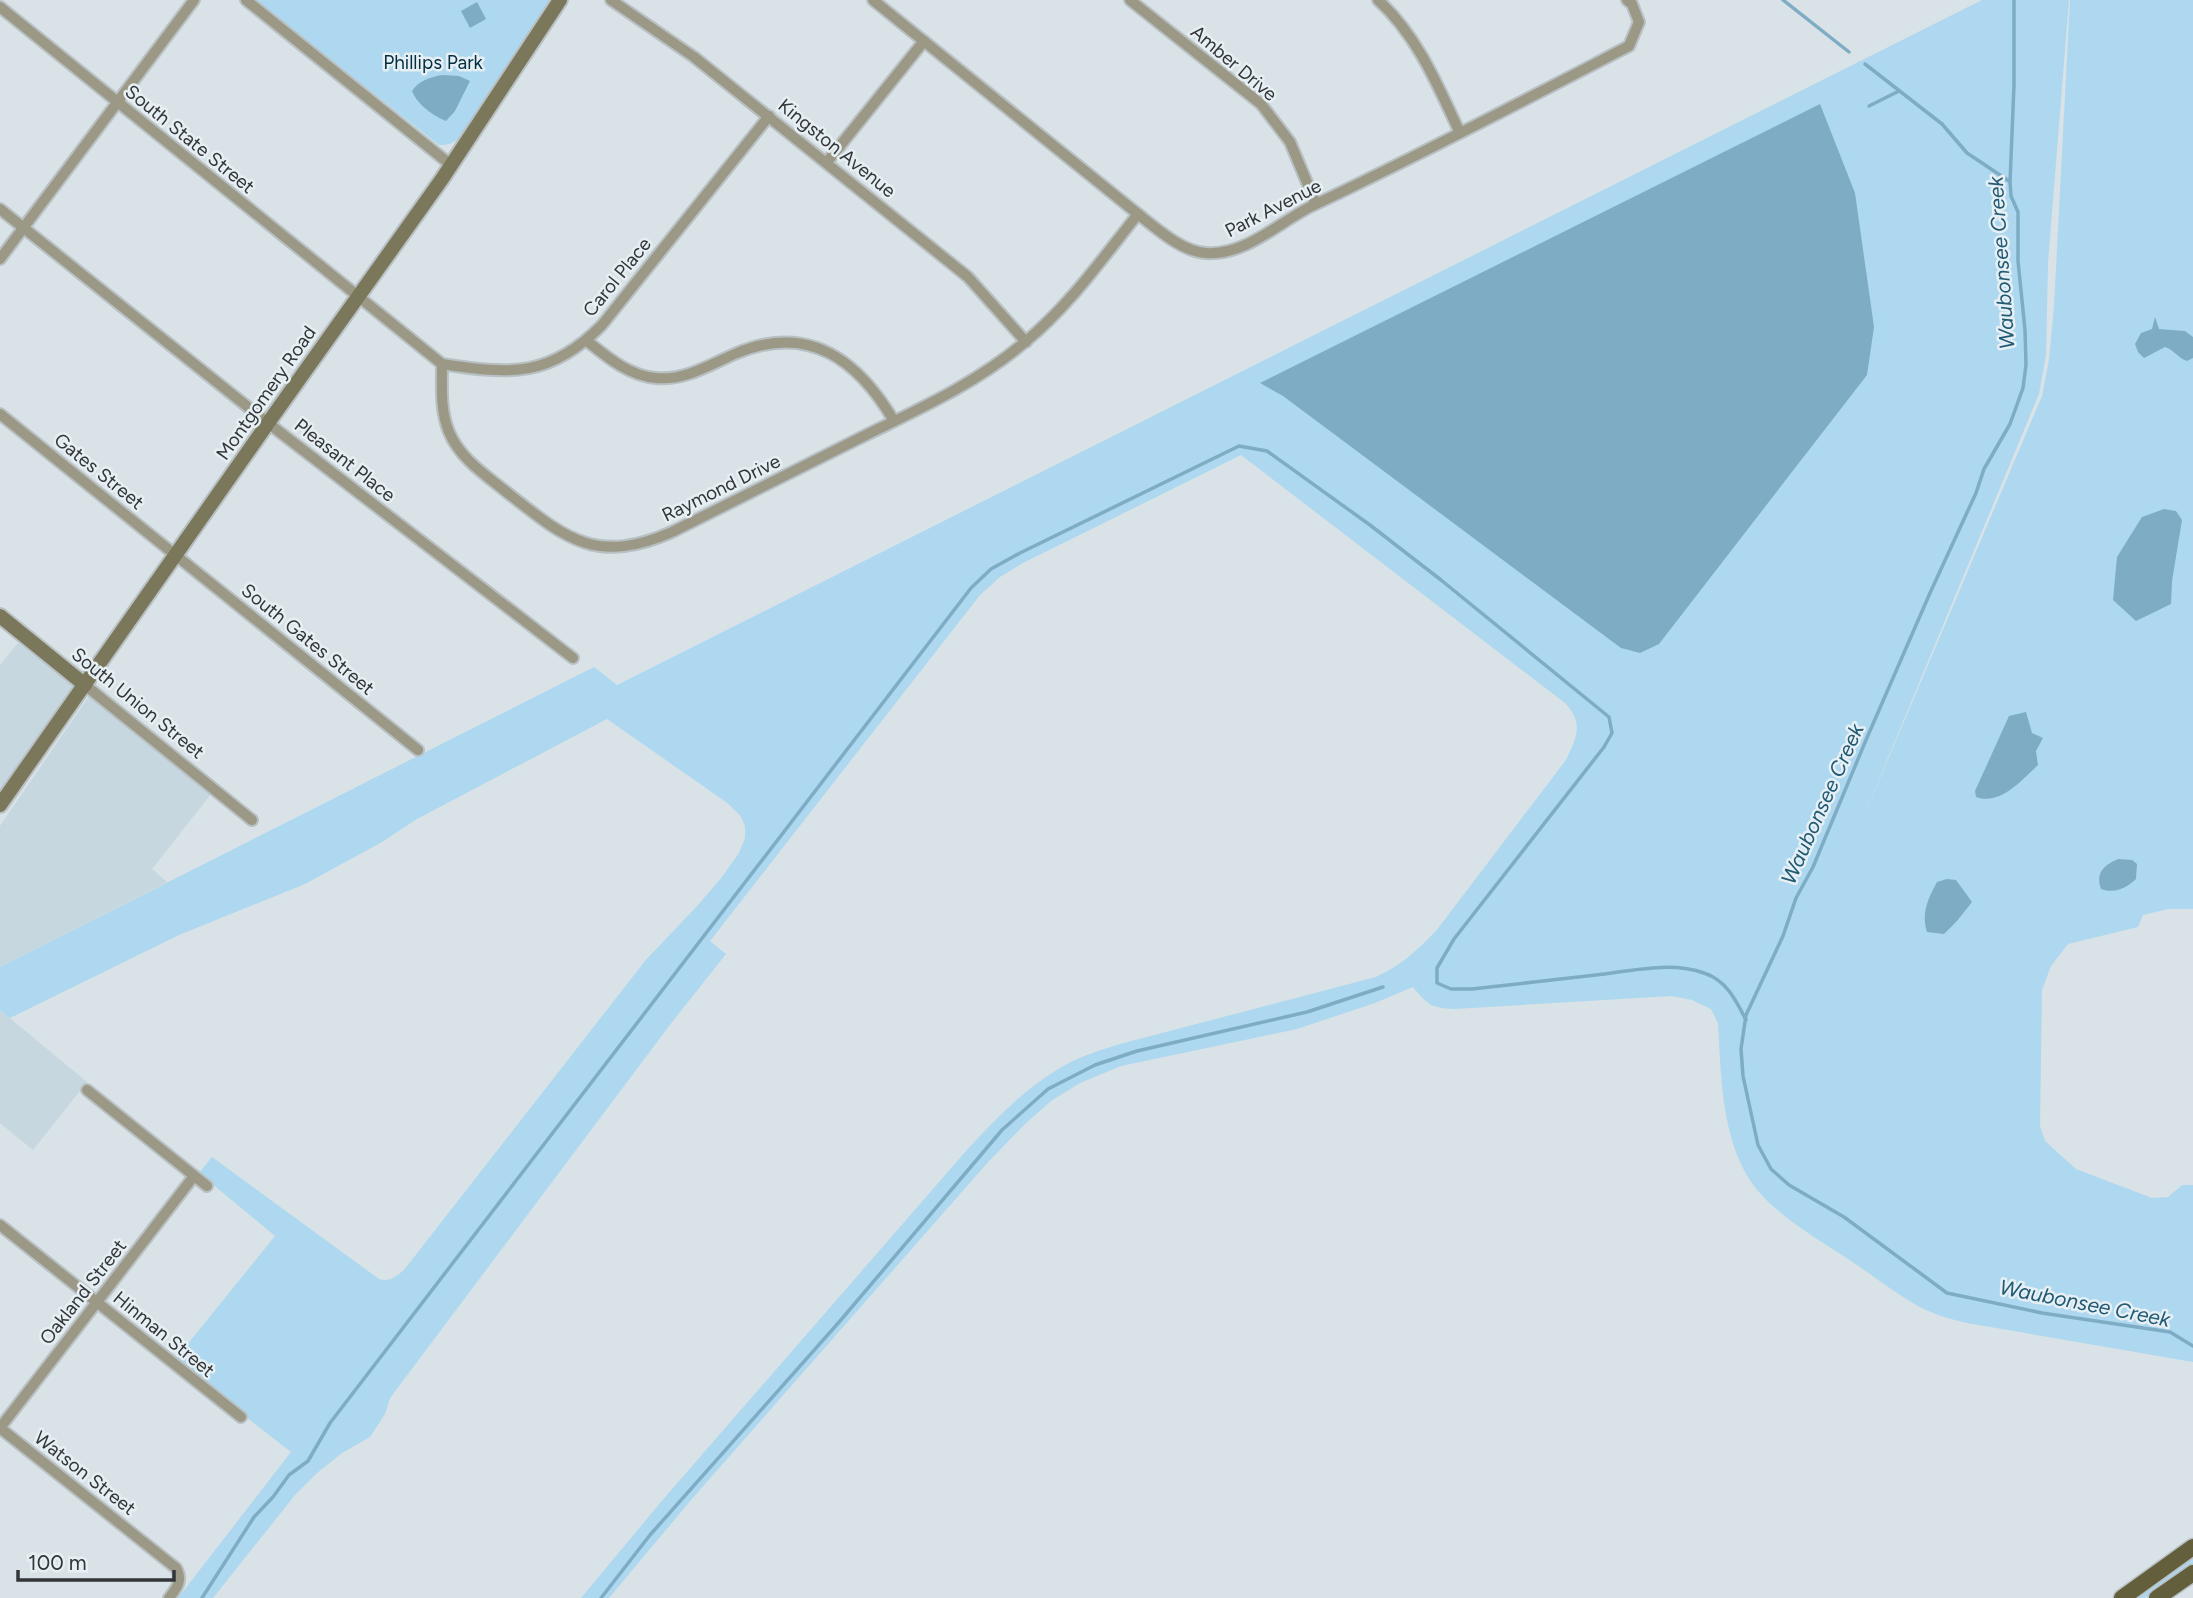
<svg xmlns="http://www.w3.org/2000/svg" width="2193" height="1598" font-family="Figtree,sans-serif">
	<rect width="100%" height="100%" fill="#d9e2e7"/>
	<g fill="#c6d7e0">
		<path d="M18,643L76,686L0,797V665Z"/>
		<path d="M89,696L211,794L152,869L167,882L0,967V826Z"/>
		<path d="M0,1010L87,1082L33,1150L0,1123Z"/>
	</g>
	<g fill="#add8ef">
		<path d="M255,0H550L460,137C453,144 448,145 439,145Z"/>
		<path d="M1982,0H2069L2048,263L2046,355L2039,394L1858,830L2042,396L2049,360L2054,306L2070,0H2193V909H2168L2143,915L2138,927L2068,944L2051,966L2042,990L2040,1126L2045,1141L2076,1169L2152,1198L2168,1197L2182,1185H2193V1362L1967,1323C1950,1319 1932,1314 1916,1305C1895,1293 1875,1277 1854,1263C1817,1238 1765,1211 1744,1170C1721,1126 1721,1072 1718,1023L1711,1009L1692,1000L1672,996L1455,1009C1431,1008 1428,1005 1413,987L1375,1003L1297,1029L1121,1066L1080,1083L1051,1101L1025,1124L989,1161L691,1500L609,1598H581L660,1503L966,1151C993,1122 1021,1092 1055,1071C1075,1058 1097,1051 1120,1044L1376,977C1403,964 1415,952 1436,931L1566,760C1577,736 1584,724 1565,703L1241,455L1023,563L1000,577L980,595L710,941L726,954L669,1026L390,1398L385,1414L370,1437L342,1453L317,1473L295,1495L213,1598H178L291,1452L174,1361L275,1236L199,1173L212,1157L379,1279C390,1282 395,1277 404,1270L645,961L698,905L722,877L739,853L745,838V826L740,815L726,802L607,719L417,819L382,842L305,884L179,935L10,1018L0,1010V967L594,667L617,685Z"/>
		<path d="M2193,1557V1564L2145,1598H2135Z"/>
	</g>
	<g fill="#7eacc5">
		<path d="M477,2L486,19L470,28L461,11Z"/>
		<path d="M442,75L459,76L470,81L455,111L446,121C433,116 417,104 412,91C418,81 431,77 442,75Z"/>
		<path d="M1820,104L1855,193L1874,327L1867,375L1659,644L1640,653L1621,648L1283,396L1260,383Z"/>
		<path d="M2155,317L2159,329L2185,331L2193,337V358L2187,361C2178,358 2174,350 2165,347L2144,358L2138,352L2135,344L2141,333L2152,329Z"/>
		<path d="M2164,509L2176,511L2182,520L2172,581L2171,604L2136,621L2113,600L2117,557L2142,517Z"/>
		<path d="M2026,712L2032,733L2043,738L2036,751L2038,765C2022,780 2000,806 1976,797L1975,791L2009,716Z"/>
		<path d="M2118,859L2132,860L2137,864L2136,879C2126,888 2115,894 2101,889C2095,873 2104,865 2118,859Z"/>
		<path d="M1947,879L1956,880L1972,902L1957,921L1944,934L1927,932C1921,913 1928,899 1937,882Z"/>
	</g>
	<g fill="none" stroke-linecap="round" stroke-linejoin="round">
		<g stroke="#7eacc5" stroke-width="3.5">
			<path d="M1783,0L1849,52"/>
			<path d="M2014,0V85L2010,182L2011,196L2018,212V261L2025,330L2026,365L2023,388L2010,424L1984,469L1976,493L1930,593L1866,740L1813,867L1796,898L1783,936L1746,1015L1741,1049L1743,1076L1758,1145L1771,1169L1789,1185L1844,1217L1947,1293L2042,1313L2170,1332L2193,1346"/>
			<path d="M1865,64L1942,124L1967,153L2009,181"/>
			<path d="M1869,106L1899,91"/>
			<path d="M202,1598L254,1517L273,1497L289,1475L308,1461L330,1423L971,588L991,569L1020,553L1239,446L1267,451L1370,525L1441,580L1609,717L1612,733L1604,747L1454,939L1437,968V983L1451,989H1472C1513,984 1555,980 1596,975C1630,971 1671,961 1704,973C1726,980 1736,1000 1746,1020"/>
			<path d="M601,1598L650,1535L840,1321L1002,1130L1048,1089L1095,1065L1137,1051L1307,1012L1383,987"/>
		</g>
		<defs>
			<g id="street">
				<path d="M246,0L451,165"/>
				<path d="M611,0L694,57L968,277L1026,342"/>
				<path d="M873,0L1138,214C1156,228 1182,252 1206,253C1247,256 1281,220 1316,204C1422,154 1525,100 1629,46L1639,22L1632,4L1627,0"/>
				<path d="M1130,0L1261,104L1290,142L1316,204"/>
				<path d="M1378,0C1417,35 1438,86 1460,133"/>
				<path d="M0,7L442,364C511,375 551,377 602,325L769,116"/>
				<path d="M827,162L924,41"/>
				<path d="M0,209L268,423L573,658"/>
				<path d="M0,259L194,0"/>
				<path d="M587,341C607,357 629,376 656,378C685,381 711,364 737,353C809,323 858,360 894,421"/>
				<path d="M442,364C442,387 440,410 449,432C460,458 483,473 504,490C564,537 594,566 672,532C736,500 800,468 864,436C919,409 977,383 1025,342C1069,306 1102,259 1138,214"/>
				<path d="M0,414L418,750"/>
				<path d="M85,685L252,820"/>
				<path d="M87,1090L207,1186"/>
				<path d="M0,1225L241,1417"/>
				<path d="M0,1428L194,1176"/>
				<path d="M0,1428L176,1568C183,1580 177,1588 169,1598"/>
			</g>
			<g id="secondary">
				<path d="M0,616L85,685"/>
				<path d="M0,805L268,423L442,179L560,0"/>
			</g>
			<g id="primary">
				<path d="M2122,1598L2193,1547"/>
				<path d="M2157,1598L2193,1573"/>
			</g>
		</defs>
		<use href="#street" stroke="#b8c0c4" stroke-width="14"/>
		<use href="#secondary" stroke="#b8c0c4" stroke-width="18"/>
		<use href="#primary" stroke="#b8c0c4" stroke-width="19"/>
		<use href="#street" stroke="#9b9986" stroke-width="10"/>
		<use href="#secondary" stroke="#7a775b" stroke-width="14"/>
		<use href="#primary" stroke="#635f3c" stroke-width="16"/>
	</g>
	<g text-anchor="middle" dominant-baseline="central" stroke-width="5" stroke-linejoin="round" paint-order="stroke">
		<g font-size="19" fill="#032e40" stroke="#e6eff4">
			<text x="433" y="62">Phillips Park</text>
		</g>
		<g font-size="19" fill="#333638" stroke="#e6eff4">
			<text transform="translate(1234 63) rotate(40)">Amber Drive</text>
			<text transform="translate(190 139) rotate(39)">South State Street</text>
			<text transform="translate(837 148) rotate(39)">Kingston Avenue</text>
			<text transform="translate(1273 208) rotate(-27)">Park Avenue</text>
			<text transform="translate(617 277) rotate(-51)">Carol Place</text>
			<text transform="translate(266 393) rotate(-55)">Montgomery Road</text>
			<text transform="translate(345 460) rotate(38)">Pleasant Place</text>
			<text transform="translate(99 471) rotate(39)">Gates Street</text>
			<text transform="translate(721 488) rotate(-26)">Raymond Drive</text>
			<text transform="translate(308 639) rotate(39)">South Gates Street</text>
			<text transform="translate(138 703) rotate(39)">South Union Street</text>
			<text transform="translate(83 1292) rotate(-52)">Oakland Street</text>
			<text transform="translate(164 1334) rotate(39)">Hinman Street</text>
			<text transform="translate(85 1473) rotate(38)">Watson Street</text>
		</g>
		<g font-size="21" font-style="italic" fill="#205a74" stroke="#e6eff4">
			<text transform="translate(2001 263) rotate(-94)">Waubonsee Creek</text>
			<text transform="translate(1822 804) rotate(-66)">Waubonsee Creek</text>
			<text transform="translate(2085 1303) rotate(11)">Waubonsee Creek</text>
		</g>
	</g>
	<path d="M18 1570v10h156v-10" fill="none" stroke="#333638" stroke-width="3.5"/>
	<text x="28" y="1570" font-size="21" fill="#333638" stroke="#e6eff4" stroke-width="5" paint-order="stroke">100 m</text>
</svg>
